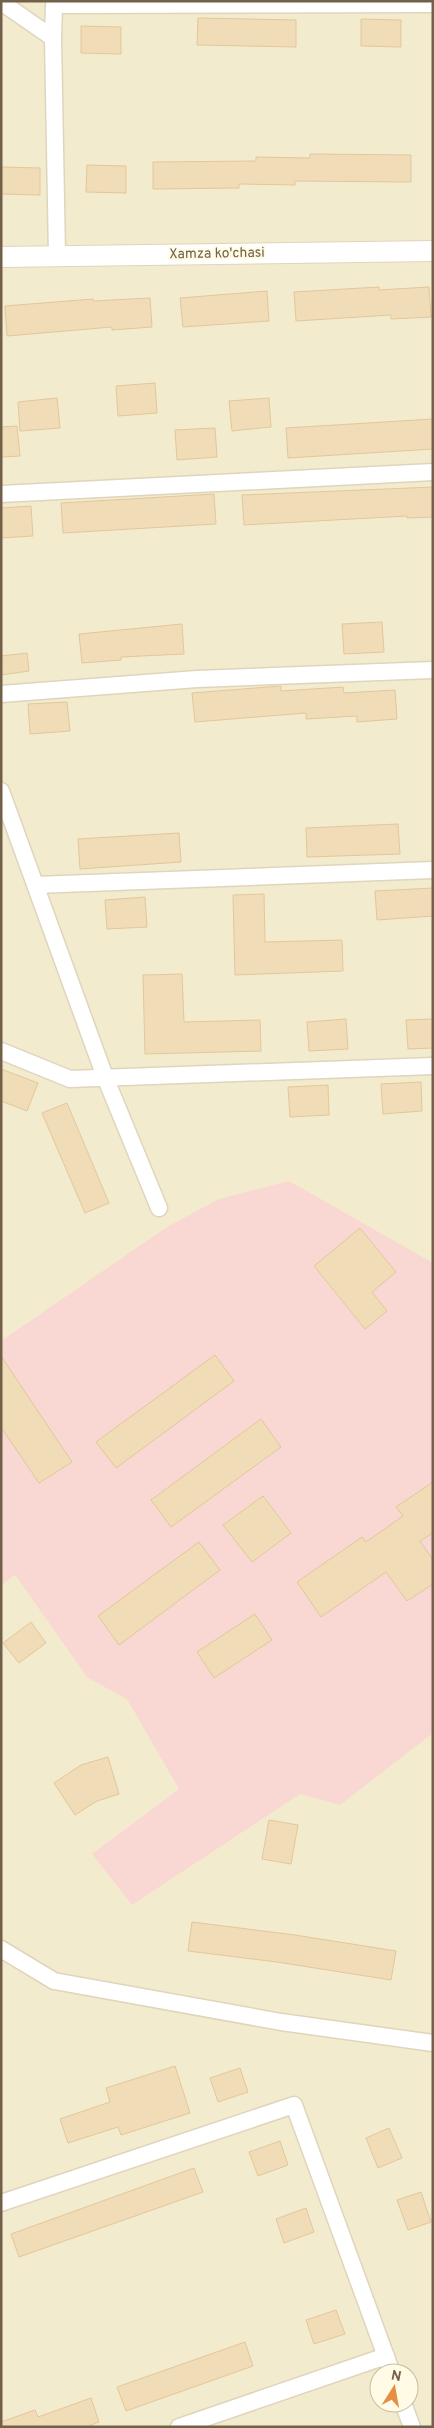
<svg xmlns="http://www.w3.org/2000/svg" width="434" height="2428" font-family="Overpass,sans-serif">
	<rect width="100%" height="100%" fill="#fcf8e0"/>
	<path fill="#f3ebce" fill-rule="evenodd" d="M1,1H433V2427H1ZM379,2373H409V2403H379Z"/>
	<path fill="#f9d8d3" d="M289,1181L433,1263V1733L340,1805L300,1794L132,1905L92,1854L179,1789L127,1699L88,1678L15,1575L1,1585V1341L167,1227L219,1199Z"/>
	<g fill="#f1dcb8" stroke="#e3c798">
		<path d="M198,18L296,20V47L197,45Z"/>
		<path d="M361,19L401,20V47L361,46Z"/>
		<path d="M81,26L121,27V54L81,53Z"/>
		<path d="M310,154L411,155V182L295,181V185L239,184V188L153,189V162L256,161V157L310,158Z"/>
		<path d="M87,165L126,166V193L86,192Z"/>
		<path d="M1,167L40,168V195L1,194Z"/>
		<path d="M379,287V290L429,287L431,317L391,319V315L296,321L294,292Z"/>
		<path d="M267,291L269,321L183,327L180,298Z"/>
		<path d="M150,298L152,327L112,330V327L7,336L5,306L93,299V301Z"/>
		<path d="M155,383L157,413L118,416L116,386Z"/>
		<path d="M57,398L60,428L20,431L18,402Z"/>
		<path d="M269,398L271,427L232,431L229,401Z"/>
		<path d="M433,419V449L288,458L286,428Z"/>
		<path d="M17,426L20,456L1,457V427Z"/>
		<path d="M215,428L217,457L177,460L175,430Z"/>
		<path d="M433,487V517L407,518V516L244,525L242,495Z"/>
		<path d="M214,494L216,524L63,533L61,503Z"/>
		<path d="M31,506L33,536L1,538V508Z"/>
		<path d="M382,622L384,652L344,654L342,624Z"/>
		<path d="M182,624L184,654L121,657V660L82,663L79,634Z"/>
		<path d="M27,653L29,671L1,675V656Z"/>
		<path d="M281,686V691L343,687L344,693L395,690L397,719L357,722V716L306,719V713L195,722L192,693Z"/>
		<path d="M67,702L70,731L30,734L28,704Z"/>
		<path d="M398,824L400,854L307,857L306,828Z"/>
		<path d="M179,833L181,862L80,869L78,839Z"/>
		<path d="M433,888V916L377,920L375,891Z"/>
		<path d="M264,894L265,942L342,940L343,971L235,975L233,895Z"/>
		<path d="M145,897L147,927L107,929L105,900Z"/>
		<path d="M182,974L184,1022L260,1020L261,1051L145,1054L143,975Z"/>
		<path d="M346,1019L348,1049L309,1051L307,1022Z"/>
		<path d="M433,1019V1048L408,1049L406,1020Z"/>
		<path d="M1,1069L38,1083L27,1111L1,1101Z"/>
		<path d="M421,1082L422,1111L383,1114L381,1084Z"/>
		<path d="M328,1085L329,1115L290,1117L288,1087Z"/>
		<path d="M67,1103L109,1203L85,1213L42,1113Z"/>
		<path d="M360,1228L396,1272L372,1292L387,1311L365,1329L314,1266Z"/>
		<path d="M215,1355L234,1381L116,1468L96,1442Z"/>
		<path d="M1,1356L72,1462L39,1483L1,1427Z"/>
		<path d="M261,1419L281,1447L171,1527L151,1500Z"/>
		<path d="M433,1482V1533L420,1541L433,1560V1584L407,1601L386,1572L321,1617L297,1582L362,1537L366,1542L403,1516L396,1507Z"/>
		<path d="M263,1496L291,1533L252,1562L223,1525Z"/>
		<path d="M199,1542L220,1570L119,1645L98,1616Z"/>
		<path d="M255,1614L272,1640L214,1678L197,1652Z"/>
		<path d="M31,1622L46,1643L19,1663L3,1643Z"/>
		<path d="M108,1757L119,1794L97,1801L75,1815L54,1783L81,1765Z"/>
		<path d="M269,1820L298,1825L291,1864L262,1859Z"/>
		<path d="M192,1922L295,1935L396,1951L391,1980L277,1962L188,1951Z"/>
		<path d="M175,2066L190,2113L121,2135L118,2127L68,2143L60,2119L110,2102L106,2088Z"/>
		<path d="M240,2068L248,2092L218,2102L210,2078Z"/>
		<path d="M389,2128L402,2158L378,2168L366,2138Z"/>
		<path d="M280,2141L288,2165L258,2176L249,2152Z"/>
		<path d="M194,2168L203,2192L19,2257L11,2234Z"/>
		<path d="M421,2192L431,2222L408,2230L397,2200Z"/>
		<path d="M306,2208L314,2232L284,2243L276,2219Z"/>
		<path d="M336,2310L345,2334L314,2344L306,2320Z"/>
		<path d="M245,2342L253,2366L126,2411L117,2387Z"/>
		<path d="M91,2398L99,2422L86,2427H1V2422L35,2410L38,2417Z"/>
	</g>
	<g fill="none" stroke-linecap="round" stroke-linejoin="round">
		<defs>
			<g id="minor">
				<path d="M1,2L53,38L57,256"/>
				<path d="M53,38L54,5L433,4"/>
				<path d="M1,494L433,472"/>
				<path d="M1,694L197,679L433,670"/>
				<path d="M1,791L105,1077L159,1208"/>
				<path d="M35,885L433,870"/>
				<path d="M1,1051L70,1079L433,1066"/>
				<path d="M1,1949L54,1981L281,2022L433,2043"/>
				<path d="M1,2203L294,2105L392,2373"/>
				<path d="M403,2403L412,2427"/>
				<path d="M179,2427L386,2356"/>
			</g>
			<path id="tertiary" d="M1,257L433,251"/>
		</defs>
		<use href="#minor" stroke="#dfd5bc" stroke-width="19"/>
		<use href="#tertiary" stroke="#dfd5bc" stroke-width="22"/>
		<use href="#minor" stroke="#fff" stroke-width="16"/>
		<use href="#tertiary" stroke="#fff" stroke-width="20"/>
	</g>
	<g text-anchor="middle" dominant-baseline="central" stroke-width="4.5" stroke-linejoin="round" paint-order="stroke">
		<g font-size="14" fill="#726148" stroke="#fffbe5">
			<text transform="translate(217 254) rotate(-1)">Xamza ko'chasi</text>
		</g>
	</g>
	<rect width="434" height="2428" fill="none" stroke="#726148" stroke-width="5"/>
	<g transform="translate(394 2388) rotate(11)"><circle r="24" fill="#fffbe5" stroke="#c7bda6"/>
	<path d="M0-4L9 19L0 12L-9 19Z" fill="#e58f45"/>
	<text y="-8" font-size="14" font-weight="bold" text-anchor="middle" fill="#726148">N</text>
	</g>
</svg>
